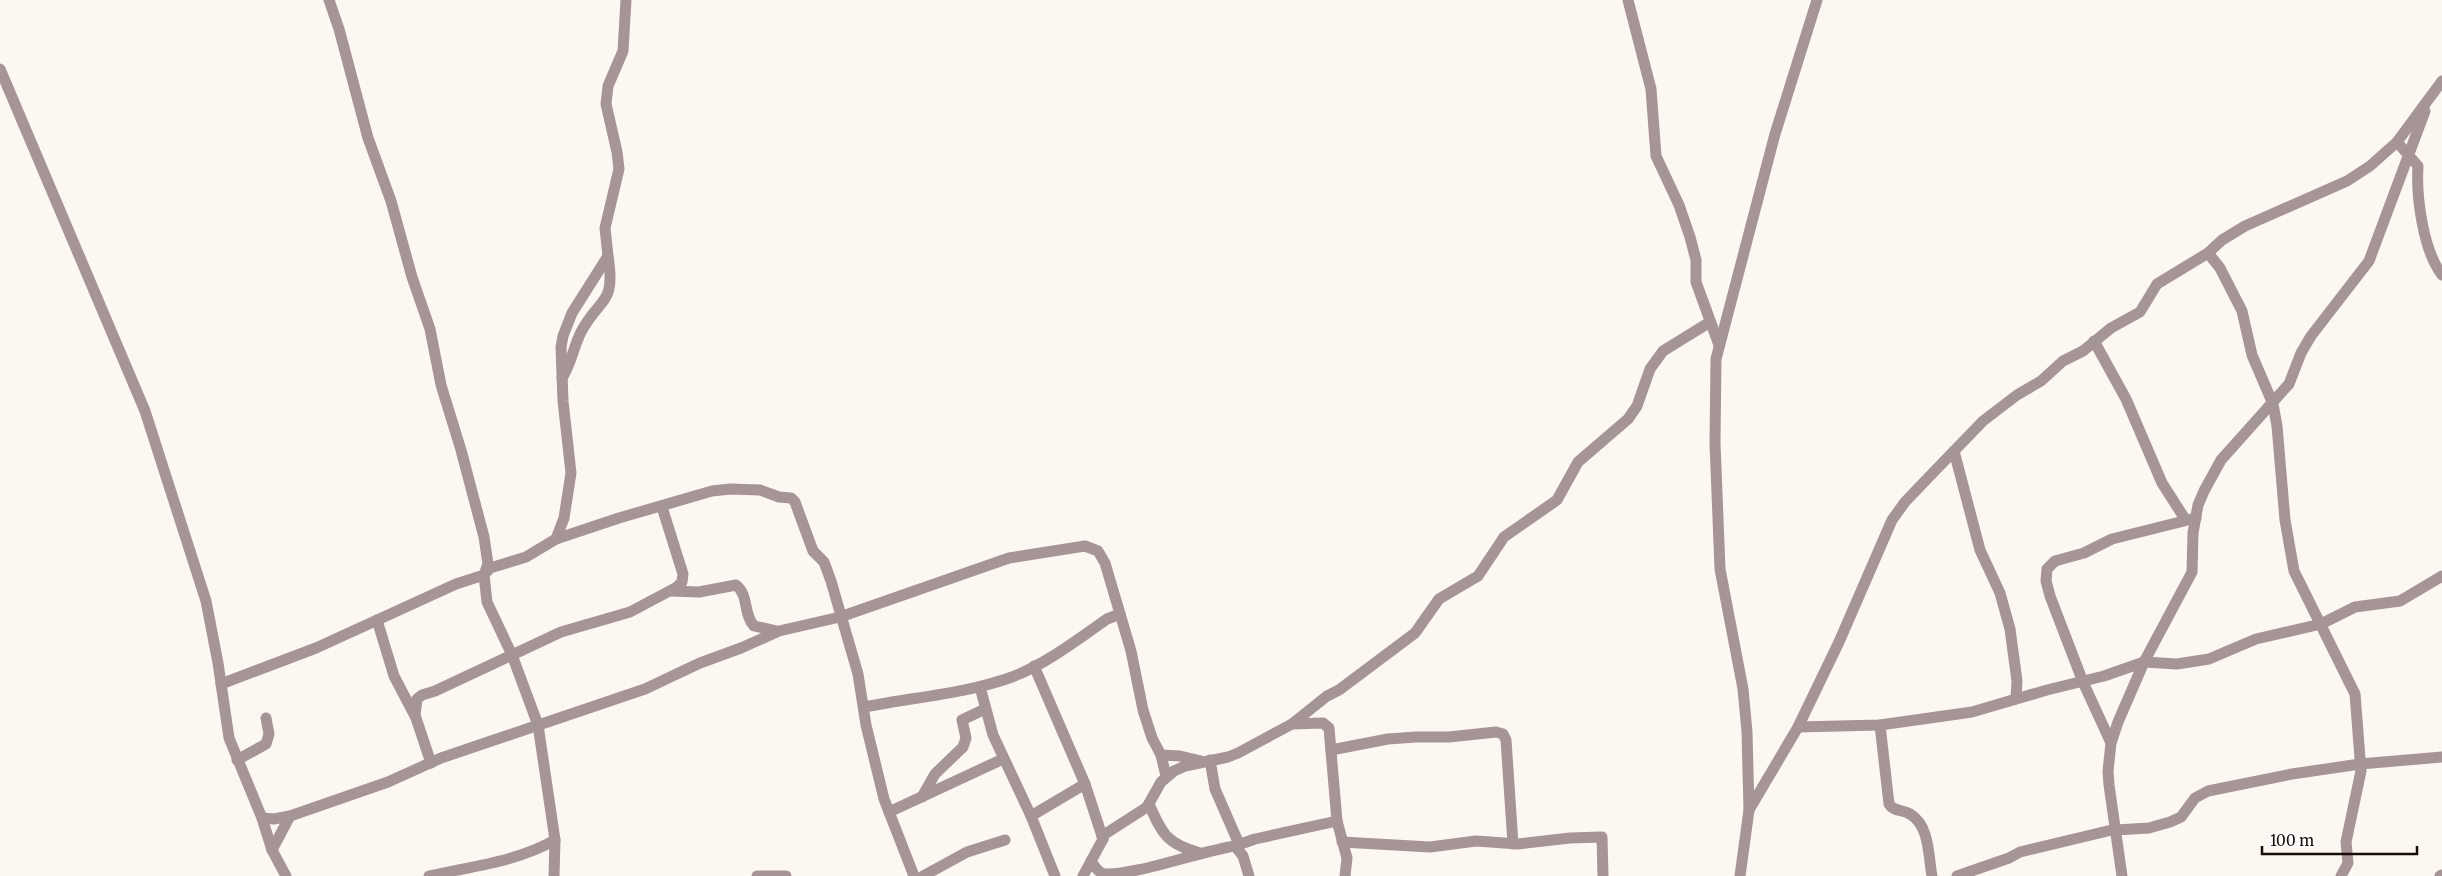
<svg xmlns="http://www.w3.org/2000/svg" width="2442" height="876" font-family="Merriweather,serif">
	<rect width="100%" height="100%" fill="#fdf7f2"/>
	<g fill="none" stroke-linecap="round" stroke-linejoin="round">
		<g stroke="#a69597" stroke-width="11">
			<path d="M1628,0L1651,89L1656,156L1679,205L1690,237L1696,260V282L1719,345"/>
			<path d="M0,69L145,411L206,601L218,663L229,738L262,818L272,850L286,876"/>
			<path d="M2397,142L2418,166C2416,197 2423,250 2442,275"/>
			<path d="M2208,253L2220,268L2242,311L2252,355L2273,404L2277,426L2285,520L2294,571L2355,694L2361,771L2346,842L2348,863L2341,876"/>
			<path d="M2094,341L2126,399L2162,483L2185,519"/>
			<path d="M562,378C572,362 573,348 581,332C600,296 616,306 608,256"/>
			<path d="M1954,451L1980,550L2000,593L2010,629L2017,681L2016,699"/>
			<path d="M556,539L619,518L712,491L730,489L760,490L779,497L791,498L795,502L813,551L824,562L831,581L858,674L866,725L884,799L914,876"/>
			<path d="M671,591L699,592L736,585C749,595 743,614 754,626L777,631"/>
			<path d="M377,620L394,676L416,718L431,763"/>
			<path d="M1034,666L1085,784L1103,839"/>
			<path d="M221,684L316,648L456,584L484,575L488,564L484,537L461,450L441,385L430,329L412,277L391,201L368,138L339,29L329,0"/>
			<path d="M980,687L993,735L1031,816L1055,876"/>
			<path d="M865,707C914,697 965,694 1012,677C1046,664 1077,640 1107,619L1120,614"/>
			<path d="M415,715L417,699L422,695L435,691L561,632L630,612L677,587L682,582L683,574L662,507"/>
			<path d="M1292,724L1323,723L1329,728L1337,821L1347,858L1345,876"/>
			<path d="M1880,725L1889,804C1894,812 1902,809 1910,814C1930,826 1928,855 1932,876"/>
			<path d="M1798,727L1880,725L1972,712L2047,690L2104,676L2144,662L2177,664L2209,659L2256,639L2321,624L2355,607L2400,601L2442,576"/>
			<path d="M2111,743L2083,682L2050,596L2046,581L2047,569L2055,561L2084,553L2112,539L2196,518"/>
			<path d="M1331,750L1388,739L1416,737H1449L1496,732L1503,734L1506,740L1513,844"/>
			<path d="M1161,755L1180,756L1201,761"/>
			<path d="M237,760L266,744L269,734L266,718"/>
			<path d="M1210,760L1215,789L1239,844"/>
			<path d="M922,797L935,774L963,747L966,738L962,720L985,709"/>
			<path d="M1149,804C1162,834 1167,844 1200,853"/>
			<path d="M1749,810L1798,727L1839,642L1892,520L1905,502L1926,480L1983,421L2017,395L2041,381L2063,361L2083,351L2111,328L2140,312L2157,284L2208,253L2222,240L2245,226L2347,181L2370,166L2397,142L2442,81"/>
			<path d="M889,812L1003,759"/>
			<path d="M1031,816L1085,784"/>
			<path d="M262,818L274,819L290,816L388,782L441,758L645,689L700,663L741,648L779,631L840,617L1009,558L1085,546L1098,551L1105,563L1131,651L1143,710L1152,738L1161,755L1166,776"/>
			<path d="M2116,830L2149,828L2170,822L2181,817L2195,798L2208,791L2292,774L2360,764L2442,757"/>
			<path d="M1342,842L1430,847L1476,841L1518,844L1570,838L1602,837L1603,876"/>
			<path d="M1235,846L1255,839L1337,821"/>
			<path d="M272,850L290,816"/>
			<path d="M1091,861C1094,866 1098,872 1104,874C1133,876 1201,851 1235,846L1243,856L1249,876"/>
			<path d="M429,876C473,866 516,862 555,840"/>
			<path d="M554,876L555,840L538,725L512,655L487,602L484,575L490,568L526,557L556,539L564,518L571,473L563,401L561,347L563,336L572,313L608,256L605,228L619,169L617,152L606,104L608,86L623,51L626,0"/>
			<path d="M757,876H786"/>
			<path d="M923,876L967,852L1005,840"/>
			<path d="M1083,876L1103,839L1102,836L1147,807L1161,782L1174,771L1185,766L1228,757L1238,753L1292,724L1327,696L1339,690L1415,633L1439,599L1478,576L1504,537L1557,500L1578,462L1628,419L1637,406L1650,369L1663,351L1710,322"/>
			<path d="M1740,876L1749,810L1747,732L1743,689L1720,569L1715,443L1716,359L1775,134L1817,0"/>
			<path d="M1957,876L2009,858L2020,852L2116,829"/>
			<path d="M2122,876L2109,785L2108,771L2111,743L2118,722L2144,662L2192,572L2193,533L2198,505L2204,491L2221,460L2289,384L2301,353L2311,336L2369,261L2425,111"/>
			<path d="M2440,876L2442,875"/>
		</g>
	</g>
	<path d="M2262 846v8h155v-8" fill="none" stroke="#170d06" stroke-width="2.5"/>
	<text x="2270" y="846" font-size="15" fill="#170d06" stroke="#ffffff" stroke-width="4" paint-order="stroke">100 m</text>
</svg>
